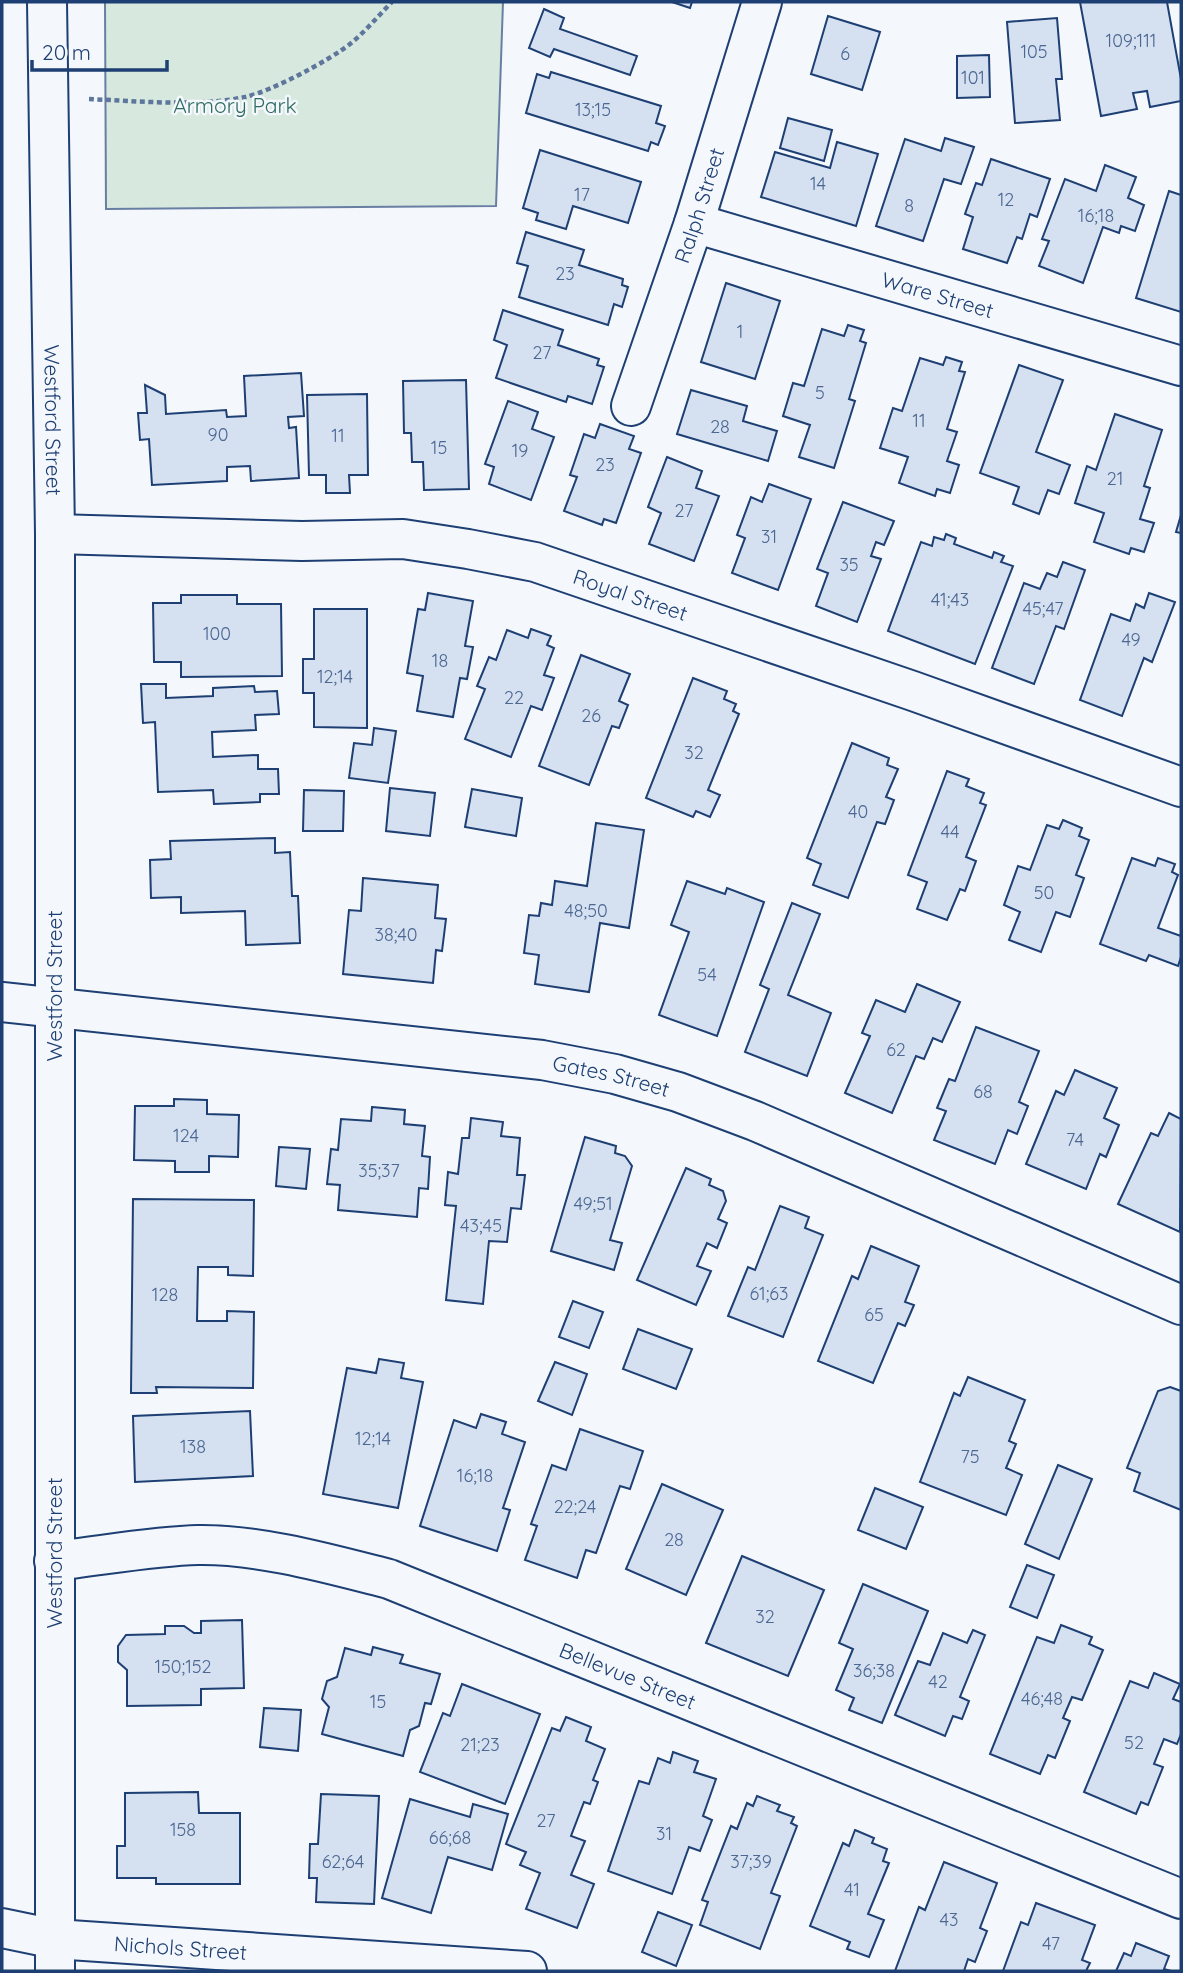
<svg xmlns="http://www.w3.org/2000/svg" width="1183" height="1973" font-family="Quicksand,sans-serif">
	<rect width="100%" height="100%" fill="#f4f7fb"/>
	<path fill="#d7e8df" stroke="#687fa3" stroke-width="2" d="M105,2H503L496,206L106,209Z"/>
	<g fill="#d5e0f0" stroke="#1d3f73" stroke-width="2">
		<path d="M672,2H692L690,8Z"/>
		<path d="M1080,2H1167L1181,79V101L1150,107L1147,91L1133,93L1137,109L1101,116Z"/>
		<path d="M544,9L564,18L560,29L637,56L630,75L554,49L550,57L529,48Z"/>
		<path d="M828,16L880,32L862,90L811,74Z"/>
		<path d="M1057,18L1062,79H1056L1060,120L1015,123L1007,22Z"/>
		<path d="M989,55L990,97L957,98V56Z"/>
		<path d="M551,72L661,106L656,123L665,126L658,145L651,142L648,151L526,113L537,74L549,78Z"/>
		<path d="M788,118L832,130L824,161L780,148Z"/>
		<path d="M945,138L974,147L961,184L944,179L923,241L876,226L905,139L941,151Z"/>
		<path d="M837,142L878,154L856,226L761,197L775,152L830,168Z"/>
		<path d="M540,150L641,182L628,223L573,206L566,229L536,220L538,213L523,208Z"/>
		<path d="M991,159L1050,179L1037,217L1030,214L1022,239L1017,237L1007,263L963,249L973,217L965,214L976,183L982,185Z"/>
		<path d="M1105,165L1136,177L1128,198L1144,205L1135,231L1121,226L1119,233L1103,227L1083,283L1039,266L1049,241L1042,239L1065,179L1096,191Z"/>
		<path d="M1169,191L1181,195V312L1136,298Z"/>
		<path d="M526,232L584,250L579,265L623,279L622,285L628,287L622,307L614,304L608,325L519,297L528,266L517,263Z"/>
		<path d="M726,283L780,301L755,379L701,362Z"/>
		<path d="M503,310L563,330L558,345L599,359L597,365L604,367L592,404L568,396L566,402L496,378L507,345L494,340Z"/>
		<path d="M848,325L864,330L860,341L866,343L849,399L855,401L834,468L799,457L810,425L783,416L793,383L804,386L822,329L844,336Z"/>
		<path d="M946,357L962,362L959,371L965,372L947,429L957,432L947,461L959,465L950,493L937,489L935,496L899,483L908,457L880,448L893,408L902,411L920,358L943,365Z"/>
		<path d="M1019,365L1063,380L1036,452L1070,465L1059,494L1048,490L1039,514L1013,504L1019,487L980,473Z"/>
		<path d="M301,373L304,416L288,417L289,428L296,427L299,478L251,481L250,466L227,467V481L152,485L149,439L140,440L138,413H147L145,385L165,395L166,414L226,410L227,417L246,416L244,376Z"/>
		<path d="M466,380L469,489L424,490L423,462H412L411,433H404L403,381Z"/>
		<path d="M691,390L747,406L743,421L777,431L768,461L677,434Z"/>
		<path d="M367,394L368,475H349L350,493H326V475H309L307,395Z"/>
		<path d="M508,401L538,412L532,429L554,437L531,500L489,484L494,467L485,464Z"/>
		<path d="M1115,414L1162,430L1144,486L1150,488L1140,519L1154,523L1144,552L1131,548L1129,554L1094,542L1104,513L1075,503L1087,466L1096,470Z"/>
		<path d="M600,424L634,436L629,449L641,453L616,523L604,519L602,525L564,511L577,477L570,475L584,434L595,438Z"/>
		<path d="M667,457L702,471L696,488L719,496L694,561L649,544L661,513L648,507Z"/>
		<path d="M769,484L811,499L778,590L732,573L745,538L737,535L751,497L762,502Z"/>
		<path d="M843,502L894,521L884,545L876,542L871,556L881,559L857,622L816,606L828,573L817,569Z"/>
		<path d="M1181,515V533L1176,532Z"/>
		<path d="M946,534L956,538L954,544L992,558L994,552L1004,556L1001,562L1013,566L975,664L888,631L921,542L932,546L934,537L944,540Z"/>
		<path d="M1063,562L1085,570L1064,629L1056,626L1034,684L992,668L1024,583L1040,589L1047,573L1057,577Z"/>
		<path d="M428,593L473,601L465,646L473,647L467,679L460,678L453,717L417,711L423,676L407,673L418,609L425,610Z"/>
		<path d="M1149,593L1175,602L1152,662L1144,658L1122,716L1080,700L1111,614L1130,621L1136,604L1144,608Z"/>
		<path d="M181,595H237V604H281L282,676L181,677V662H154L153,603H181Z"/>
		<path d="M314,609H367V728L314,727V693H303V659H314Z"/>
		<path d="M531,629L551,636L547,645L554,648L544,675L554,678L542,710L531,706L511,757L465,739L485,689L477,686L489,657L496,660L507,630L528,638Z"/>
		<path d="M581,655L630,674L619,701L628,705L619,728L612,726L589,785L539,766Z"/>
		<path d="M693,678L727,691L724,699L736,704L733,711L739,714L708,790L720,795L710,817L696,811L693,817L646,798Z"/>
		<path d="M141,684H166V698L213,696V688L254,686L255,692L277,691L279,714L255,715L256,730L212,732L213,757L258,755V769H278L279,794H260V802L214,804L213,790L158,792L155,722L143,723Z"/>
		<path d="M374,728L396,731L388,783L349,778L354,743L372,745Z"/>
		<path d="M852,743L889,758L887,765L898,769L886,797L894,800L885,824L877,822L848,898L813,885L821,864L807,858Z"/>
		<path d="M947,771L969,779L966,786L984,793L980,803L986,805L966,857L976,861L965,891L960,889L947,920L917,909L927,882L908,875Z"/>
		<path d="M390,788L435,793L430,836L386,831Z"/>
		<path d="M472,789L522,798L516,836L465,827Z"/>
		<path d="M304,790L344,791L343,831H303Z"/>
		<path d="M1063,820L1082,828L1079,836L1089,840L1076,875L1084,878L1070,917L1056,912L1041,952L1009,940L1020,912L1004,905L1018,866L1030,870L1047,825L1059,829Z"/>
		<path d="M596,823L644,830L629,928L600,923L589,992L535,984L539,955L524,953L529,915L539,916L541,903L552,905L555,881L587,886Z"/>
		<path d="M275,838V853L290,852L292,896H298L300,943L246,945L245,911L181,913V897L151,898L150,860L171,859L170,841Z"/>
		<path d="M1132,858L1155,866L1158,858L1175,864L1172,872L1178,875L1158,928L1181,936V957L1178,966L1149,955L1146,961L1100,944Z"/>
		<path d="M363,878L438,885L435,918L446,919L442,951L436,950L433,983L343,974L349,910L361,911Z"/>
		<path d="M687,881L725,894L727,888L764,902L717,1036L659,1015L689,932L671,925Z"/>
		<path d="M792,903L820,914L788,995L831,1013L807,1076L745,1052L769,989L760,985Z"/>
		<path d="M917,984L960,1002L942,1042L933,1038L924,1059L916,1056L892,1113L845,1093L870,1036L862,1033L876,1000L905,1012Z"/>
		<path d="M976,1027L1039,1051L1019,1102L1028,1106L1017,1134L1008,1130L995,1164L934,1140L946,1111L937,1108L949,1079L955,1081Z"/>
		<path d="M1075,1070L1117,1088L1104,1118L1119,1125L1106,1157L1100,1154L1086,1189L1026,1164L1056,1091L1064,1095Z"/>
		<path d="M174,1099L207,1100V1114L239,1115L238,1157L209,1156V1172H175V1161L134,1160L135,1106H174Z"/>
		<path d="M372,1107L405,1110L404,1124L425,1126L422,1156L430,1157L428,1189L419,1188L417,1217L338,1210L340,1185L327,1184L331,1149L338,1150L341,1119L371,1121Z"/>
		<path d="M1169,1113L1181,1119L1180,1232L1118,1204L1151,1133L1158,1136Z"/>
		<path d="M471,1118L503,1122L501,1136L520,1138L517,1175H525L521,1209L511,1208L507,1242L489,1241L483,1304L446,1300L456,1206L445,1205L448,1172L458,1174L462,1138H469Z"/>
		<path d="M585,1137L616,1146L615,1153L625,1156L632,1166L610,1240L622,1243L614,1270L551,1251Z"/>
		<path d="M279,1147L310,1149L306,1189L276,1186Z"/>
		<path d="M686,1168L711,1179L709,1185L723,1191L726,1201L718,1219L727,1223L717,1248L707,1243L697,1266L711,1271L696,1305L637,1280Z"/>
		<path d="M133,1199L254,1200L253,1276L228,1275V1267H198L197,1321H227V1311L254,1312L253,1388L156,1387L157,1393H131Z"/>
		<path d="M780,1206L809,1217L805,1228L823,1235L783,1337L728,1316L748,1267L755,1270Z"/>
		<path d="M871,1246L919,1266L905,1302L914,1305L905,1326L898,1323L873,1383L818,1361L852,1276L858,1279Z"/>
		<path d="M573,1301L603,1312L589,1348L559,1337Z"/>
		<path d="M638,1329L692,1349L676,1389L623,1369Z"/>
		<path d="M379,1359L404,1363L401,1378L423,1382L398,1508L323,1494L347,1368L376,1373Z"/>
		<path d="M555,1362L587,1374L572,1415L538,1401Z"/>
		<path d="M968,1377L1025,1400L1009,1441L1016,1444L1006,1468L1022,1475L1006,1515L920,1482L954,1393L960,1396Z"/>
		<path d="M1170,1387L1181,1391V1510L1134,1491L1140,1473L1127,1468L1158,1391Z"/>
		<path d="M250,1411L253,1476L135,1482L133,1416Z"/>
		<path d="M481,1414L506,1422L502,1434L525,1442L503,1508L510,1510L497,1551L420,1526L454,1420L476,1428Z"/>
		<path d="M580,1429L643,1451L630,1489L620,1486L596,1553L586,1550L577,1578L525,1560L537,1526L531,1524L552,1465L566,1470Z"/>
		<path d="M1058,1465L1092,1479L1059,1559L1025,1544Z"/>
		<path d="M662,1484L723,1510L686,1595L626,1569Z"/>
		<path d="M875,1488L923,1507L906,1549L858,1530Z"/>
		<path d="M742,1556L824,1590L788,1676L706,1643Z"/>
		<path d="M1027,1565L1054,1575L1037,1618L1010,1607Z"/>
		<path d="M863,1584L928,1611L882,1723L849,1710L854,1698L836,1690L853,1649L839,1643Z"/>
		<path d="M242,1620L244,1688L201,1689V1705L127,1706V1670L118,1662V1646L126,1635L165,1634V1626H184L194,1633H201V1621Z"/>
		<path d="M1061,1625L1092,1637L1089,1644L1103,1650L1082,1700L1072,1697L1063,1718L1070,1721L1055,1758L1048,1755L1040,1774L990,1754L1037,1637L1054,1643Z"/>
		<path d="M973,1630L985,1635L960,1697L969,1701L962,1719L953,1716L945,1736L895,1715L918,1661L930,1665L943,1633L967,1643Z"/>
		<path d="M373,1647L403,1655L400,1663L440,1674L431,1704L425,1703L419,1726L410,1730L403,1756L322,1734L329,1707L322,1699L327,1681L337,1677L345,1648L371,1655Z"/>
		<path d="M1154,1673L1180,1684L1173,1699L1181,1702V1734L1177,1744L1164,1739L1154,1764L1163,1767L1148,1805L1141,1802L1136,1814L1084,1792L1130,1681L1148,1688Z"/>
		<path d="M462,1684L540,1714L505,1804L420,1772L443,1713L450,1716Z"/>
		<path d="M264,1708L301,1710L298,1751L260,1747Z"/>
		<path d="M566,1717L591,1727L586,1741L605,1749L593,1780L598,1782L590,1804L584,1802L571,1836L585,1841L571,1875L594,1884L577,1928L526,1909L540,1873L520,1865L526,1852L506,1844L552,1728L560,1731Z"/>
		<path d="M673,1752L698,1761L694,1772L716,1779L703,1816L712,1820L700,1851L689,1847L672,1894L608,1871L639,1781L649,1784L658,1758L670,1763Z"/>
		<path d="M198,1792L199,1813H240V1884H156V1878H117V1846H125V1793Z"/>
		<path d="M321,1794L379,1796L374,1904L316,1902L317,1878H309L310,1844H318Z"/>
		<path d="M757,1796L780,1805L777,1811L794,1817L791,1823L797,1826L771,1893L780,1896L760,1949L700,1925L708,1902L702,1900L731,1826L737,1829L747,1803L753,1806Z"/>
		<path d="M410,1799L470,1817L473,1804L508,1814L492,1870L448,1857L431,1913L382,1898Z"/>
		<path d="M855,1830L874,1838L872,1843L887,1849L883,1861L889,1863L868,1914L884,1920L869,1957L847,1949L850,1942L810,1926L843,1843L849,1846Z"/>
		<path d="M944,1862L997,1883L980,1928L987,1931L975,1962L968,1959L964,1971H895L919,1907L925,1910Z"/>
		<path d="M1036,1903L1095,1925L1082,1960L1090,1963L1086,1971H1003L1021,1922L1028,1925Z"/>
		<path d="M658,1912L692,1925L676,1966L642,1952Z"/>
		<path d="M1136,1943L1169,1956L1164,1969L1171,1971H1116L1124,1953L1131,1956Z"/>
	</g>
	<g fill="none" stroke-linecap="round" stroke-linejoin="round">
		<defs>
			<g id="street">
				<path id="s1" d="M694,223L1181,366"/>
				<path id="s2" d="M631,406L694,223L762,2"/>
				<path id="s3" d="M55,534L302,541L403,539L468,549L535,562L913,691L1181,787"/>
				<path id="s4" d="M2,1002L542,1060L615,1074L678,1092L755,1121L1181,1305"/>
				<path id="s5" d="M54,1561C100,1556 153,1546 198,1545C259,1544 330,1564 389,1579L1181,1899"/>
				<path id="s6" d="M2,1928L55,1939L527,1971"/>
			</g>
			<g id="secondary">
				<path id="s7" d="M47,2L55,534V1971"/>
			</g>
		</defs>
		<use href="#street" stroke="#1d3f73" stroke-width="42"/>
		<use href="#secondary" stroke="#1d3f73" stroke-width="42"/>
		<path stroke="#5e769c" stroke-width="4.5" stroke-dasharray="5 3.5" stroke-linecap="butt" d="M89,99C137,101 198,107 245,97C270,92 330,60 350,44C365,32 378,16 392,2"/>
		<use href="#street" stroke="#f4f7fb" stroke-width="38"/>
		<use href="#secondary" stroke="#f4f7fb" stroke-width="38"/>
	</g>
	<g text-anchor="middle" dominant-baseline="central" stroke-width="5" stroke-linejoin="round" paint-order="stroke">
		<g font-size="18" fill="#4b6792">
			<text x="1131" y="40">109;111</text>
			<text x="1034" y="51">105</text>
			<text x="845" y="53">6</text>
			<text x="973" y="77">101</text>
			<text x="593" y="109">13;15</text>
			<text x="818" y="183">14</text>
			<text x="582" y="194">17</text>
			<text x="1006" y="199">12</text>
			<text x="909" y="205">8</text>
			<text x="1096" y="215">16;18</text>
			<text x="565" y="273">23</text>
			<text x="740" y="331">1</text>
			<text x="542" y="352">27</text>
			<text x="820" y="392">5</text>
			<text x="919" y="420">11</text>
			<text x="720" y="426">28</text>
			<text x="218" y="434">90</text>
			<text x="338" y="435">11</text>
			<text x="439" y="447">15</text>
			<text x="520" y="450">19</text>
			<text x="605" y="464">23</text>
			<text x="1115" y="478">21</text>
			<text x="684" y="510">27</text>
			<text x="769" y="536">31</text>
			<text x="849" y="564">35</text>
			<text x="950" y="599">41;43</text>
			<text x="1043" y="608">45;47</text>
			<text x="217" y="633">100</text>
			<text x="1131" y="639">49</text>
			<text x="440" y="660">18</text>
			<text x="335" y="676">12;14</text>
			<text x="514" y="697">22</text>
			<text x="591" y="715">26</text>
			<text x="694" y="752">32</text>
			<text x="858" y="811">40</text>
			<text x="950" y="831">44</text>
			<text x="1044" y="892">50</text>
			<text x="586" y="910">48;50</text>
			<text x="396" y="934">38;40</text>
			<text x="707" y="974">54</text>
			<text x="896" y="1049">62</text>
			<text x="983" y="1091">68</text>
			<text x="186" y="1135">124</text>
			<text x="1075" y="1139">74</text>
			<text x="379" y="1170">35;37</text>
			<text x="593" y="1203">49;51</text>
			<text x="481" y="1225">43;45</text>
			<text x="769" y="1293">61;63</text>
			<text x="165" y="1294">128</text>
			<text x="874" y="1314">65</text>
			<text x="373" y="1438">12;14</text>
			<text x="193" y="1446">138</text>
			<text x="970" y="1456">75</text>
			<text x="475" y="1475">16;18</text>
			<text x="575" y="1506">22;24</text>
			<text x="674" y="1539">28</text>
			<text x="765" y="1616">32</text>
			<text x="183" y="1666">150;152</text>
			<text x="874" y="1670">36;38</text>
			<text x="938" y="1681">42</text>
			<text x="1042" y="1698">46;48</text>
			<text x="378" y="1701">15</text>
			<text x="1134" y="1742">52</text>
			<text x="480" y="1744">21;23</text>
			<text x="546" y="1820">27</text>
			<text x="183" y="1829">158</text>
			<text x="664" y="1833">31</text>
			<text x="450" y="1837">66;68</text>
			<text x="343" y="1861">62;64</text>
			<text x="751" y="1861">37;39</text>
			<text x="852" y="1889">41</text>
			<text x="949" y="1919">43</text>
			<text x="1051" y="1943">47</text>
		</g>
		<g font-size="21" fill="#2c6c60" stroke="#f4f7fb">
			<text x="235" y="105">Armory Park</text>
		</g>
		<g font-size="21" fill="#1d3f73" stroke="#f4f7fb">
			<text stroke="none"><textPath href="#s2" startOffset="212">Ralph Street</textPath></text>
			<text stroke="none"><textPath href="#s1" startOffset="254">Ware Street</textPath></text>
			<text stroke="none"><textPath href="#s7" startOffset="418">Westford Street</textPath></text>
			<text stroke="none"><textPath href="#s3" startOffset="583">Royal Street</textPath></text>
			<text transform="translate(54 986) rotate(-90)">Westford Street</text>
			<text stroke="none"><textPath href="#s4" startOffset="614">Gates Street</textPath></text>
			<text transform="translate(54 1553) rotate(-90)">Westford Street</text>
			<text stroke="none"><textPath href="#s5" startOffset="597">Bellevue Street</textPath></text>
			<text stroke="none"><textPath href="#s6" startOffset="180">Nichols Street</textPath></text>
		</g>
	</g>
	<rect width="1183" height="1973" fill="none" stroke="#1d3f73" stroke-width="7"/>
	<path d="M32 60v10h135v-10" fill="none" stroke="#1d3f73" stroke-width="3.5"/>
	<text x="42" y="60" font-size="21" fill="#1d3f73" stroke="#f4f7fb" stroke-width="5" paint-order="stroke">20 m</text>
</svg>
